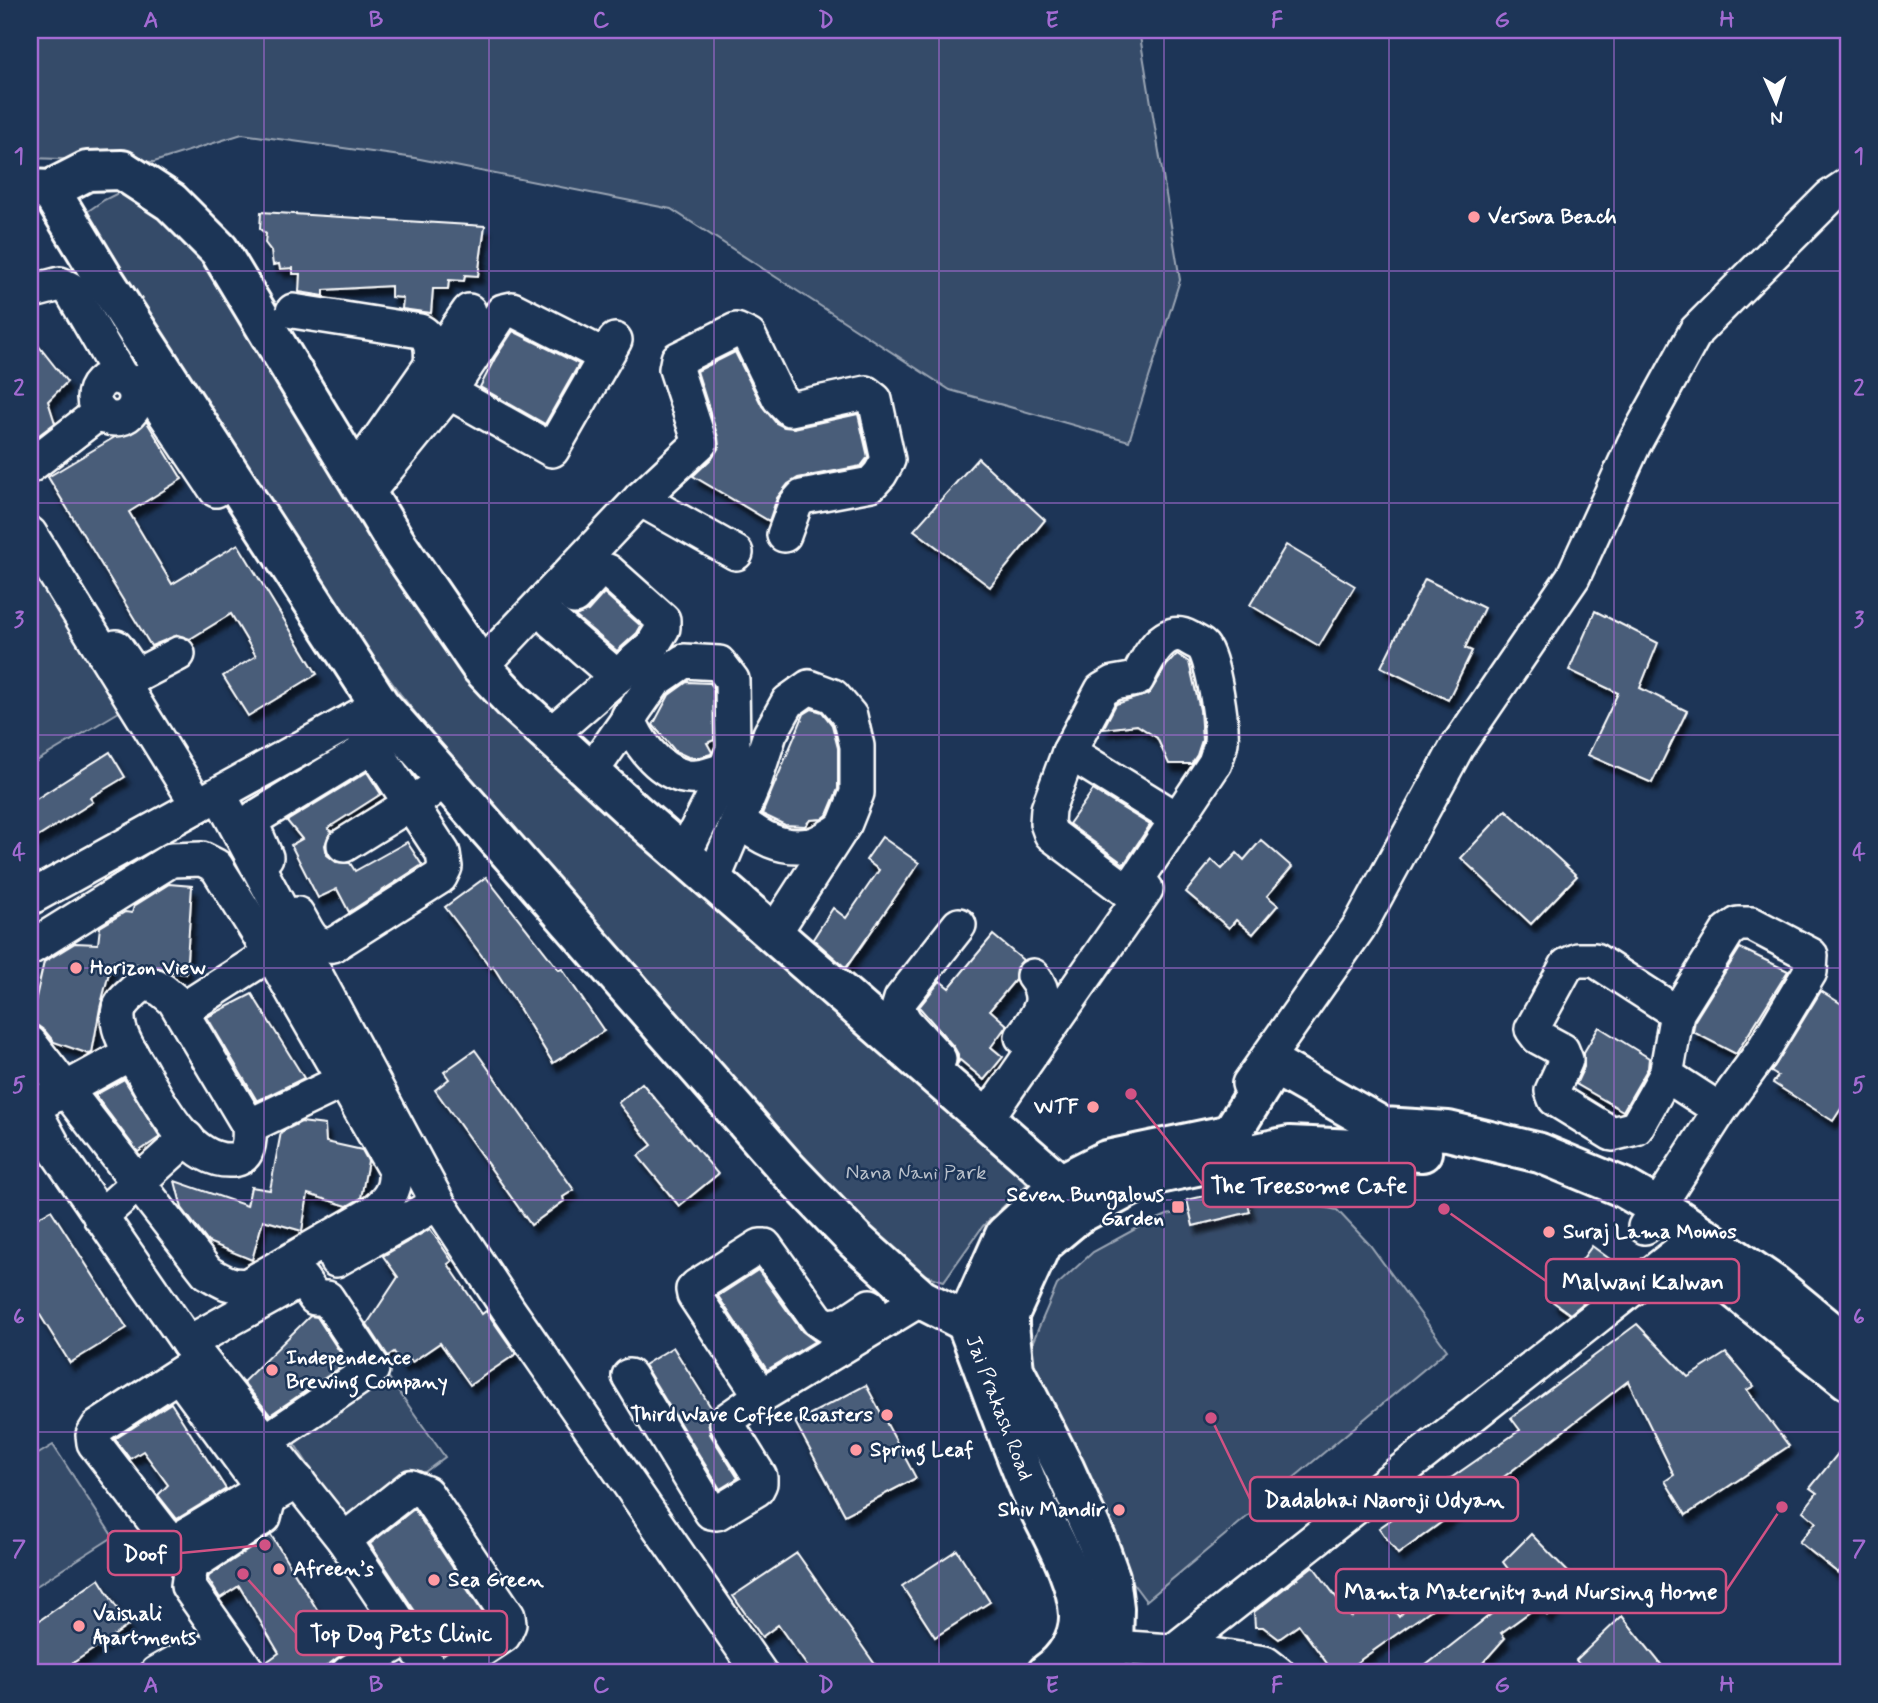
<svg xmlns="http://www.w3.org/2000/svg" width="1878" height="1703" font-family="Mynerve,sans-serif">
	<defs>
		<filter id="shadow"><feDropShadow dx="4.5" dy="8" stdDeviation="2" flood-color="#0009"/></filter>
	</defs>
	<rect width="100%" height="100%" fill="#1d3557"/>
	<filter id="ink" filterUnits="userSpaceOnUse"><feTurbulence type="fractalNoise" baseFrequency=".0143" numOctaves="2"/><feDisplacementMap in="SourceGraphic" scale="14" xChannelSelector="R" yChannelSelector="G"/><feConvolveMatrix kernelMatrix="1 2 1 2 8 2 1 2 1" color-interpolation-filters="sRGB"/></filter>
	<g filter="url(#ink)">
		<g fill="#364b69" stroke="#9aa5b4" stroke-width="2">
			<path d="M30,30H1139L1180,280L1129,441L950,390L671,209L415,158L242,134L154,162L30,158Z"/>
			<path d="M126,189L204,249L472,674L972,1120L1027,1184L983,1226L944,1281L899,1267L592,933L401,695L261,502L78,218L104,200Z"/>
			<path d="M30,549L129,706L30,765Z"/>
			<path d="M1277,1197L1337,1210L1370,1245L1447,1350L1146,1601L1131,1581L1080,1459L1031,1376L1033,1341L1057,1285L1093,1252L1139,1227L1167,1215L1246,1198Z"/>
			<path d="M380,1365L445,1457L350,1528L284,1428Z"/>
			<path d="M53,1445L113,1537L30,1590V1459Z"/>
		</g>
		<g fill="#4a5d79" stroke="#fff" stroke-width="2" filter="url(#shadow)">
			<path d="M261,212L485,226L478,276L465,275L464,281L449,280L448,289H433L431,313L402,309L403,298L391,297V286L324,290V296L299,292L300,274H293V268L280,269L279,264L273,265L271,251L265,243L266,234L260,229Z"/>
			<path d="M513,331L579,364L545,424L480,387L495,358Z"/>
			<path d="M30,335L67,382L48,401L55,423L39,435L30,436Z"/>
			<path d="M735,352L762,406L776,423L784,427L794,428L858,414L868,457L861,466L798,478L788,484L777,498L769,521L693,476L713,457L719,447L718,437L697,371Z"/>
			<path d="M145,419L182,479L129,512L172,584L238,544L317,674L248,716L223,676L256,656L231,614L190,639L178,635L151,646L48,477Z"/>
			<path d="M978,458L1045,520L990,587L914,530Z"/>
			<path d="M1286,545L1355,586L1319,646L1250,605Z"/>
			<path d="M1425,579L1484,608L1465,648L1472,651L1448,700L1381,667Z"/>
			<path d="M604,593L641,626L637,633L617,651L575,616L588,611Z"/>
			<path d="M1595,611L1658,643L1640,688L1687,711L1652,783L1588,755L1618,693L1569,670Z"/>
			<path d="M1177,654L1189,662L1200,710L1202,740L1197,755L1191,764H1169L1157,738L1137,725L1103,729L1116,704L1149,694L1167,665Z"/>
			<path d="M687,682L710,683L713,687L714,740L707,743L712,752L711,754L697,758L688,757L675,751L653,725L669,695Z"/>
			<path d="M812,709L822,712L832,725L838,748V789L827,815L822,819L810,820L805,826L785,825L762,814L804,714Z"/>
			<path d="M110,752L125,777L90,798L93,802L30,842V803Z"/>
			<path d="M367,772L381,794L328,828L331,832L325,845L327,855L336,862L350,863L355,871L407,842L422,865L349,912L337,889L318,898L291,845L302,839L287,821Z"/>
			<path d="M1093,790L1150,825L1124,864L1069,824Z"/>
			<path d="M1506,810L1577,876L1531,924L1461,858Z"/>
			<path d="M882,837L919,863L846,968L813,939L833,908L846,918L879,870L866,860Z"/>
			<path d="M1261,840L1292,867L1267,896L1278,905L1253,934L1236,920L1229,928L1186,892L1212,860L1222,869L1237,853L1244,860Z"/>
			<path d="M486,877L559,970L562,969L604,1031L553,1063L493,966L491,968L445,907Z"/>
			<path d="M169,884L192,886L186,974L167,971L158,967L112,961L100,1008L92,1053L89,1054L54,1042L45,1031L38,1026L30,1024L44,962L75,943L98,944L100,927L125,912L132,913L134,906Z"/>
			<path d="M993,935L1023,960L1016,968L1015,980L990,1010L1007,1025L991,1047L1003,1057L984,1080L960,1060L958,1063V1054L954,1047L919,1007L940,981L949,988Z"/>
			<path d="M1740,948L1788,971L1736,1054L1693,1032L1695,1020Z"/>
			<path d="M1821,991L1848,1008V1098L1833,1121L1773,1083L1778,1076L1771,1072Z"/>
			<path d="M252,994L304,1078L257,1101L207,1017Z"/>
			<path d="M1599,1027L1649,1058L1648,1068L1623,1111L1576,1084L1584,1067V1052Z"/>
			<path d="M475,1050L574,1190L563,1197L564,1201L531,1225L435,1090L449,1079L444,1072Z"/>
			<path d="M124,1079L160,1137L138,1152L95,1095Z"/>
			<path d="M642,1083L718,1174L679,1206L638,1156L652,1145L618,1103Z"/>
			<path d="M301,1122L325,1125L326,1142L362,1150L368,1161L361,1198L347,1206L308,1194L302,1231L263,1220L252,1260L208,1242L182,1208L175,1181L247,1206L251,1187L270,1190L281,1132Z"/>
			<path d="M1244,1187L1250,1212L1193,1226L1187,1200Z"/>
			<path d="M51,1210L127,1328L70,1363L30,1299V1222Z"/>
			<path d="M430,1229L452,1261L448,1264L482,1314L486,1311L516,1354L470,1385L440,1343L412,1362L410,1359L402,1365L394,1352L388,1356L367,1324L398,1277L383,1256Z"/>
			<path d="M1592,1246L1622,1268L1613,1279L1570,1314L1552,1301Z"/>
			<path d="M758,1270L802,1331L815,1341L767,1370L718,1296Z"/>
			<path d="M310,1316L317,1317L347,1363L270,1415L243,1382Z"/>
			<path d="M1637,1324L1688,1377L1726,1353L1754,1386L1747,1390L1789,1446L1686,1515L1665,1481L1674,1475L1628,1381L1509,1473L1398,1554L1379,1528L1520,1430L1511,1418Z"/>
			<path d="M673,1347L712,1409L708,1420L710,1434L738,1478L720,1489L644,1365Z"/>
			<path d="M866,1385L916,1478L845,1515L795,1422Z"/>
			<path d="M171,1403L226,1489L177,1519L158,1495L168,1485L143,1451L130,1459L115,1439Z"/>
			<path d="M1848,1441V1560L1838,1573L1799,1542L1816,1522L1803,1511L1817,1493L1810,1488Z"/>
			<path d="M414,1509L489,1622L443,1653L370,1544Z"/>
			<path d="M1531,1534L1579,1583L1547,1615L1538,1606L1501,1633L1505,1638L1474,1673H1416L1523,1589L1503,1562Z"/>
			<path d="M271,1535L344,1653L317,1673H268L265,1663L279,1653L239,1586L220,1598L208,1579L209,1576Z"/>
			<path d="M957,1550L990,1602L935,1637L902,1586Z"/>
			<path d="M797,1553L881,1673H812L778,1625L762,1637L733,1596Z"/>
			<path d="M1313,1566L1351,1617L1383,1594L1399,1617L1437,1574L1456,1592L1342,1673H1334L1299,1625L1279,1639L1263,1627H1255L1254,1612Z"/>
			<path d="M99,1579L128,1626L58,1673H30V1627Z"/>
			<path d="M1622,1616L1668,1673H1586L1576,1660Z"/>
		</g>
		<g fill="none" stroke-linecap="round" stroke-linejoin="round">
			<defs>
				<g id="street">
					<path d="M30,292L60,284L70,289L122,379"/>
					<path d="M293,311L420,331C433,338 432,352 431,365"/>
					<circle cx="115" cy="398" r="21"/>
					<path d="M143,381L216,490"/>
					<path d="M449,392L503,311L512,309L605,356"/>
					<path d="M30,466L100,412"/>
					<path d="M355,474L469,311"/>
					<path d="M367,493L449,392L552,450L615,340"/>
					<path d="M640,499L736,553"/>
					<path d="M30,534L198,805"/>
					<path d="M552,621L617,677"/>
					<path d="M116,647L136,676L178,654"/>
					<path d="M481,667L640,499L700,443L676,369L678,359L736,330L749,336L779,398L790,409L866,393L875,400L888,460L880,474L871,484L802,497L795,505L784,535"/>
					<path d="M628,717C637,741 656,769 683,776C697,780 712,774 726,769"/>
					<path d="M550,735L652,646L663,628V620L608,571L600,569L574,597"/>
					<path d="M1069,752L1177,819"/>
					<path d="M591,772L655,681L684,661L719,663L732,680L733,749L721,782L684,854"/>
					<path d="M219,794L438,1203L508,1309L760,1673"/>
					<path d="M738,820C760,837 780,850 810,845C820,843 831,835 840,830"/>
					<path d="M344,845L429,792"/>
					<path d="M266,857L254,829L255,818L373,746"/>
					<path d="M713,880L754,783L770,734L788,702L809,687L833,696L850,716L857,746V793L845,823L774,933"/>
					<path d="M30,898L374,708"/>
					<path d="M297,914C308,931 310,947 333,945L440,877L445,867L443,853L355,719"/>
					<path d="M30,948L171,860L202,859L216,866L270,952L395,1170C397,1191 387,1202 371,1214L248,1285C232,1288 220,1280 207,1272L30,1043"/>
					<path d="M150,984L162,990L174,1000L249,1126C250,1140 250,1158 232,1160C189,1163 159,1102 141,1070C132,1055 117,1034 118,1016C118,1006 124,1000 131,994C137,988 141,985 150,984Z"/>
					<path d="M181,1011L290,941"/>
					<path d="M1022,1037C1038,1015 1052,1000 1033,976"/>
					<path d="M939,1059L905,1022L898,1009L901,999L959,925"/>
					<path d="M1666,1075L1636,1128L1612,1134L1555,1099L1552,1091L1566,1060L1562,1050L1538,1037L1532,1029L1567,965L1578,960H1595L1677,1013"/>
					<path d="M1249,1084L1359,927L1457,747L1573,577L1634,444L1696,331L1830,197L1848,185"/>
					<path d="M44,1101L131,1053"/>
					<path d="M30,1103L58,1154L188,1343L344,1540L433,1673"/>
					<path d="M986,1119L1146,889L1136,881L1215,763C1217,756 1220,749 1221,742C1223,725 1213,659 1203,647C1200,643 1193,641 1189,638C1163,623 1146,661 1137,679L1114,683L1102,690L1069,752L1048,809L1047,823L1051,834L1127,891"/>
					<path d="M249,1126L364,1071"/>
					<path d="M100,1217L187,1138"/>
					<path d="M1645,1227L1720,1110L1762,1052L1810,972L1811,955L1752,924H1738L1728,931L1677,1013L1666,1075L1720,1110"/>
					<path d="M336,1260L438,1203"/>
					<path d="M188,1343L292,1285"/>
					<path d="M201,1360L98,1427L93,1435L94,1443L168,1539H180L250,1497L269,1498L298,1481"/>
					<path d="M179,1375L269,1498"/>
					<path d="M629,1376L711,1512L717,1513L757,1489L760,1483V1477L727,1424V1420L761,1396L921,1299"/>
					<path d="M761,1396L694,1295L693,1290L697,1286L760,1246H765L818,1320L827,1326L843,1324L870,1306"/>
					<path d="M266,1441L372,1369V1366L327,1298H315L302,1279"/>
					<path d="M344,1540L411,1487L426,1493L508,1616L509,1624L504,1635L447,1673"/>
					<path d="M1089,1641L1113,1647L1199,1653L1265,1663L1278,1673"/>
					<path d="M1171,1653L1684,1248L1696,1231"/>
					<path d="M157,1673L194,1652L200,1654L212,1673"/>
					<path d="M249,1673L188,1586L191,1565L264,1517L269,1498"/>
					<path d="M348,1673L409,1637"/>
				</g>
				<g id="secondary">
					<path d="M30,189L50,190L87,171L122,170L171,202L219,250L398,546L481,667L514,702L633,811L1060,1184"/>
					<path d="M50,190L105,281L380,705L788,1170L855,1240L921,1299L966,1322L1009,1321"/>
					<path d="M1713,1271L1848,1380"/>
					<path d="M1047,1673C1065,1661 1080,1638 1079,1615C1077,1572 1045,1526 1029,1487C1006,1432 987,1376 966,1322L1005,1235L1060,1184L1107,1160L1231,1134L1274,1065L1383,1127L1448,1131L1540,1153L1622,1187L1676,1218L1774,1285L1848,1346"/>
					<path d="M1098,1673L1113,1647L1114,1608L1110,1577L1097,1541L1065,1470L1014,1370L1008,1317L1041,1245L1077,1215L1150,1176L1289,1146L1422,1152"/>
				</g>
			</defs>
			<use href="#street" stroke="#fff" stroke-width="38"/>
			<use href="#secondary" stroke="#fff" stroke-width="44"/>
			<use href="#street" stroke="#1d3557" stroke-width="33"/>
			<use href="#secondary" stroke="#1d3557" stroke-width="38"/>
		</g>
	</g>
	<path fill="none" stroke="#a36bd2" stroke-width="2" stroke-opacity="0.55" d="M264,30V1673M489,30V1673M714,30V1673M939,30V1673M1164,30V1673M1389,30V1673M1614,30V1673M30,271H1848M30,503H1848M30,735H1848M30,968H1848M30,1200H1848M30,1432H1848"/>
	<g fill="#ff9aa2" stroke="#1d3557" stroke-width="2.5">
		<circle cx="1474" cy="217" r="7"/>
		<circle cx="76" cy="968" r="7"/>
		<circle cx="1093" cy="1107" r="7"/>
		<rect x="1171" y="1200" width="14" height="14" rx="3.5"/>
		<circle cx="1549" cy="1232" r="7"/>
		<circle cx="272" cy="1370" r="7"/>
		<circle cx="887" cy="1415" r="7"/>
		<circle cx="856" cy="1450" r="7"/>
		<circle cx="1119" cy="1510" r="7"/>
		<circle cx="279" cy="1569" r="7"/>
		<circle cx="434" cy="1580" r="7"/>
		<circle cx="79" cy="1626" r="7"/>
	</g>
	<g text-anchor="middle" dominant-baseline="central" stroke-width="5" stroke-linejoin="round" paint-order="stroke">
		<g font-size="21" font-weight="bold" fill="#fff" stroke="#1d3557" text-anchor="start">
			<text x="1488" y="217">Versova Beach</text>
			<text x="90" y="968">Horizon View</text>
			<text x="1079" y="1107" text-anchor="end">WTF</text>
			<text x="1164" y="1195" text-anchor="end">Seven Bungalows<tspan x="1164" dy="24">Garden</tspan></text>
			<text x="1563" y="1232">Suraj Lama Momos</text>
			<text x="286" y="1358">Independence<tspan x="286" dy="24">Brewing Company</tspan></text>
			<text x="873" y="1415" text-anchor="end">Third Wave Coffee Roasters</text>
			<text x="870" y="1450">Spring Leaf</text>
			<text x="1105" y="1510" text-anchor="end">Shiv Mandir</text>
			<text x="293" y="1569">Afreen’s</text>
			<text x="448" y="1580">Sea Green</text>
			<text x="93" y="1614">Vaishali<tspan x="93" dy="24">Apartments</tspan></text>
		</g>
		<g font-size="21" fill="#b9c0ca" stroke="#1d3557">
			<text x="916" y="1173">Nana Nani Park</text>
		</g>
		<g font-size="21" fill="#fff" stroke="#1d3557">
			<text transform="translate(999 1408) rotate(69)">Jai Prakash Road</text>
		</g>
	</g>
	<path fill="none" stroke="#d15284" stroke-width="2.5" d="M1131 1094L1203 1185M1444 1209L1546 1281M1211 1418L1250 1499M265 1545L181 1553M1782 1507L1726 1591M243 1574L296 1633"/>
	<g fill="#d15284" stroke="#1d3557" stroke-width="2.5">
		<circle cx="1131" cy="1094" r="7"/>
		<circle cx="1444" cy="1209" r="7"/>
		<circle cx="1211" cy="1418" r="7"/>
		<circle cx="265" cy="1545" r="7"/>
		<circle cx="1782" cy="1507" r="7"/>
		<circle cx="243" cy="1574" r="7"/>
	</g>
	<g fill="#1d3557" stroke="#d15284" stroke-width="2.5">
		<rect x="1203" y="1163" width="212" height="44" rx="7"/>
		<rect x="1546" y="1259" width="193" height="44" rx="7"/>
		<rect x="1250" y="1477" width="268" height="44" rx="7"/>
		<rect x="108" y="1531" width="73" height="44" rx="7"/>
		<rect x="1336" y="1569" width="390" height="44" rx="7"/>
		<rect x="296" y="1611" width="211" height="44" rx="7"/>
	</g>
	<g font-size="23" text-anchor="middle" font-weight="bold" fill="#fff">
		<text x="1309" y="1193">The Treesome Cafe</text>
		<text x="1643" y="1289">Malwani Kalwan</text>
		<text x="1384" y="1507">Dadabhai Naoroji Udyan</text>
		<text x="145" y="1561">Doof</text>
		<text x="1531" y="1599">Mamta Maternity and Nursing Home</text>
		<text x="401" y="1641">Top Dog Pets Clinic</text>
	</g>
	<rect width="1878" height="1703" fill="none" stroke="#1d3557" stroke-width="77"/>
	<g transform="translate(1776 102) rotate(177)" stroke="#1d3557" stroke-width="5" paint-order="stroke">
	<path d="M0-5L12 26L0 18L-12 26Z" fill="#ffffff"/>
	<text y="-10" font-size="19" font-weight="bold" text-anchor="middle" fill="#ffffff">N</text>
	</g>
	<rect x="38" y="38" width="1802" height="1626" fill="none" stroke="#a36bd2" stroke-width="2.5"/>
	<g font-size="23" text-anchor="middle" font-weight="bold" fill="#a36bd2">
		<text x="151" y="27">A</text>
		<text x="376" y="27">B</text>
		<text x="601" y="27">C</text>
		<text x="826" y="27">D</text>
		<text x="1052" y="27">E</text>
		<text x="1277" y="27">F</text>
		<text x="1502" y="27">G</text>
		<text x="1727" y="27">H</text>
		<text x="19" y="163">1</text>
		<text x="1859" y="163">1</text>
		<text x="19" y="395">2</text>
		<text x="1859" y="395">2</text>
		<text x="19" y="627">3</text>
		<text x="1859" y="627">3</text>
		<text x="19" y="859">4</text>
		<text x="1859" y="859">4</text>
		<text x="19" y="1092">5</text>
		<text x="1859" y="1092">5</text>
		<text x="19" y="1324">6</text>
		<text x="1859" y="1324">6</text>
		<text x="19" y="1556">7</text>
		<text x="1859" y="1556">7</text>
		<text x="151" y="1692">A</text>
		<text x="376" y="1692">B</text>
		<text x="601" y="1692">C</text>
		<text x="826" y="1692">D</text>
		<text x="1052" y="1692">E</text>
		<text x="1277" y="1692">F</text>
		<text x="1502" y="1692">G</text>
		<text x="1727" y="1692">H</text>
	</g>
</svg>
